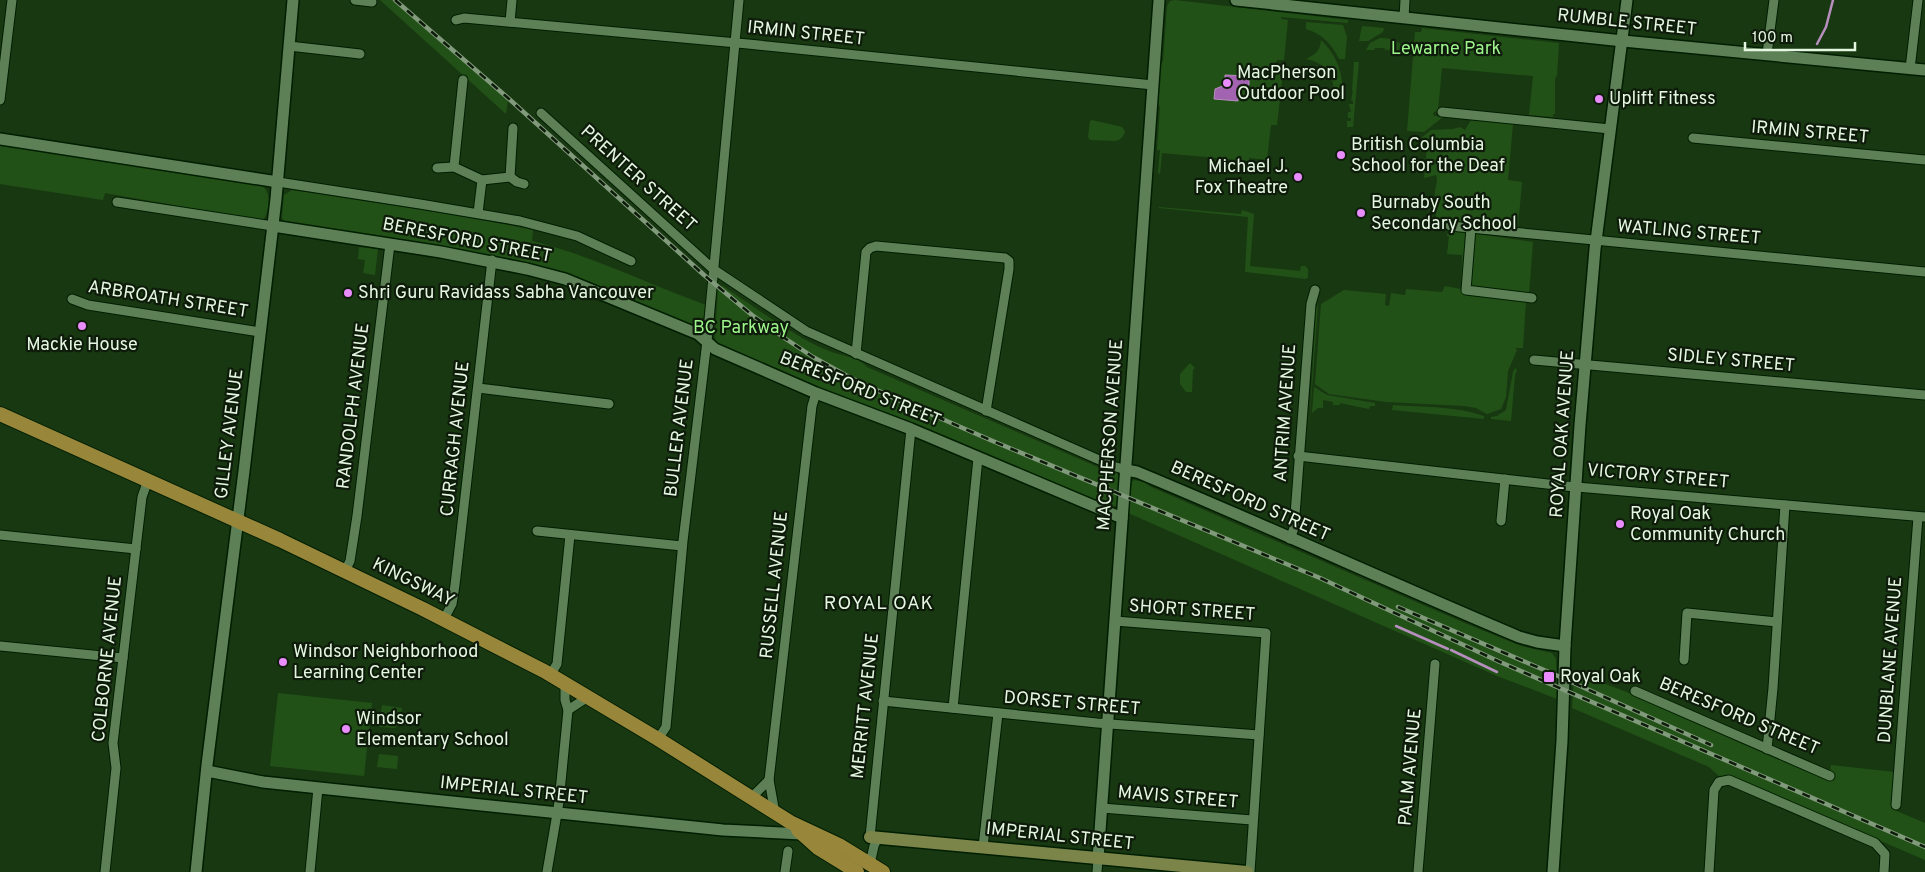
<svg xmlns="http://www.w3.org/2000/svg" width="1925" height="872" font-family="Overpass,sans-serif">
	<rect width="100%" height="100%" fill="#183811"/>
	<g fill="#225117">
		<path d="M380,0H392L508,101L506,114Z"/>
		<path d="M1175,0L1348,20V23L1281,17V19L1288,20L1284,60H1277L1276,63L1284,64L1277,125H1271L1267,160L1249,158V161L1162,153L1160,174L1158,173L1160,150H1157L1160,108L1157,101L1160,65L1163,61L1167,6L1170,1Z"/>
		<path d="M1306,22L1343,25L1347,37L1345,59H1339C1332,44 1322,34 1306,29Z"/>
		<path d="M1362,26L1384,28L1383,32L1368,41H1359Z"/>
		<path d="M1422,28L1559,43L1557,76H1556L1555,80V114H1553V117L1529,115L1533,76L1442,68L1438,110L1433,113L1434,116L1443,117L1424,132L1407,131L1415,32H1421Z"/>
		<path d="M1380,38C1393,38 1402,42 1408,53H1399V51L1390,48L1389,51L1386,49L1384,51L1385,48H1375L1374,50H1366L1370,43Z"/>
		<path d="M1321,40C1335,53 1344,73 1342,92H1334C1334,75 1324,62 1306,59C1316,54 1320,51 1321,40Z"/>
		<path d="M1354,62H1359L1353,127H1347V121H1351V118H1348V112H1351L1349,104H1353V101L1351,100L1353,91H1352Z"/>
		<path d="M1092,120L1122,127L1125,131C1124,136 1121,140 1115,141L1090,140L1088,137L1090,121Z"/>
		<path d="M1471,120L1513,124L1508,180L1522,182L1518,227L1436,220C1436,209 1435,199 1435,191C1436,186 1438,181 1436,175L1424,178L1428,139L1421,138L1431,130L1453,129L1460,127L1465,130Z"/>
		<path d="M0,143L260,185C272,189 270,211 263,220H258L105,193L103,200L0,184Z"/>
		<path d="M292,190L474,218L533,230L532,241C593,256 648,284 706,305L703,319L699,325L692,327L525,263L505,259L284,223L282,217L284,195Z"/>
		<path d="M1159,207L1241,214L1242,210L1254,214L1250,266L1300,271L1301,266H1305L1308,269V277L1306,279L1245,272L1248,217L1159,208Z"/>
		<path d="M1456,231H1464L1467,235L1463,294L1526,300L1523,348H1515L1517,350L1508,371L1506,397L1501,409L1487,414L1476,408L1464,406L1386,402L1329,394L1315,384L1321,304L1344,290L1386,294L1385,305L1389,306L1391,293L1405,295L1406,289L1442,292L1445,286L1461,289L1462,255L1447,254L1449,236H1447V234L1453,233Z"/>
		<path d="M1477,234L1533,242L1529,294L1470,289L1474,235Z"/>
		<path d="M359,247L378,249L375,275L363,273L365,260L358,259Z"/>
		<path d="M723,286C755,307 794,337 829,351C841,356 857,356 867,367L1107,471L1116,472L1121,479L1118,505L1107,508L863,408L724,349L717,343L715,339L718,288Z"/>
		<path d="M1318,304L1308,446V447L1316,309Z"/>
		<path d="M1190,363L1195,368L1193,370L1192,392H1186L1180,384V374Z"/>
		<path d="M1515,368L1517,370L1515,375L1511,421L1491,419V417L1497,416L1506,410L1513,372Z"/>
		<path d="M1314,387L1327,395L1375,403V406H1370L1369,409L1340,403V405H1333V402L1323,400V408H1318L1312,413Z"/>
		<path d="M1393,405C1423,407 1455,406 1484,416V419L1392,410Z"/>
		<path d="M1134,480L1145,482L1149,486L1467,624L1521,646L1552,653L1556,659L1557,699L1497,676L1126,512L1129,484Z"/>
		<path d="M1572,671L1629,693L1773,755L1833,776V773L1830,772L1831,765L1895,772L1892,809L1925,823V860L1734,778L1720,777L1709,767L1572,708L1574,677Z"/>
		<path d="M278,693L372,703L364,776L270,766Z"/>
		<path d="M382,705L402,708L401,723L395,728L379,727Z"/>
		<path d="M379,754L398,756L397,769L377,767Z"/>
	</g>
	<path fill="#a263b0" stroke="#b68fbe" d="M1225,75L1249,76V85L1238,89V101L1214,99L1215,89L1225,85Z"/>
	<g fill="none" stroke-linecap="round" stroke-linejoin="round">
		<g stroke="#b68fbe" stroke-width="2.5">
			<path d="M1817,44L1826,27L1833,0"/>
			<path d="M1396,626L1448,649"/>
			<path d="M1451,650L1497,672"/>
		</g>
		<defs>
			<g id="minor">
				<path d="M355,0L372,2"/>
				<path d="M1404,18L1405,0"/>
				<path d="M456,20L464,18L748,44L1153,85"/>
				<path d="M510,22L512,0"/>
				<path d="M289,46L360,54"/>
				<path d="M1767,54L1774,0"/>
				<path d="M1910,69L1918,0"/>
				<path d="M463,80L454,167L482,180L478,213"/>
				<path d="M0,100L12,0"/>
				<path d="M1442,112L1610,129"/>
				<path d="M541,113L713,269L806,331L1113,466L1126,470"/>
				<path d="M1693,138L1925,160"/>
				<path d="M437,168L454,167"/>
				<path d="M510,177L517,182L524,184"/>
				<path d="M482,180L510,177L513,128"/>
				<path d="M278,182L420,204L520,221L577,236L631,261"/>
				<path d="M117,202L273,226"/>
				<path d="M1450,226L1925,272"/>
				<path d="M1471,228L1466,290L1532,298"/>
				<path d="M72,299L88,305L260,332"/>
				<path d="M856,354L866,252L870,248L876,246L1005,258L1009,261V269L986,411"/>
				<path d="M1534,360L1925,395"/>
				<path d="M478,388L609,404"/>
				<path d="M1298,456L1565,486L1925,517"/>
				<path d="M1501,521L1505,479"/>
				<path d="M537,531L682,546"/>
				<path d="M0,535L136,549"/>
				<path d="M1290,539L1294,528L1311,304L1315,290"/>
				<path d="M345,571L350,561L357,516L390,244"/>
				<path d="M444,619L452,604L455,585L492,260"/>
				<path d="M1115,621L1266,633L1250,872"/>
				<path d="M0,646L123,658"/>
				<path d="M1684,660L1687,613L1777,622"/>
				<path d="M550,675L557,664L570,535"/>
				<path d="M1635,691L1830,776"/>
				<path d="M883,701L1097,723L1259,735"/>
				<path d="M953,708L978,458"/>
				<path d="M568,710L588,697"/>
				<path d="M658,739L666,727L683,541L707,341L739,0"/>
				<path d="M1767,749L1773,688L1785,505"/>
				<path d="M751,798L769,780"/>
				<path d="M1896,805L1918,517"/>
				<path d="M1102,808L1252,820"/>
				<path d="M775,813L769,780L812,406L816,393"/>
				<path d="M870,837L911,429"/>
				<path d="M983,847L998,713"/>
				<path d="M870,864L874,846L878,837"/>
				<path d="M105,872L116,768L113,743L142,497L148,480"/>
				<path d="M310,872L318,788"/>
				<path d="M547,872L559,802L568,710L565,700V684"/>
				<path d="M785,872L788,851"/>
				<path d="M1097,872L1098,859"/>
				<path d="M1418,872L1435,664"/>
				<path d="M1709,872L1714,790L1719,782L1729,780L1875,843L1885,854L1884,872"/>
			</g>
			<g id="tertiary">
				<path d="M1236,0L1623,41L1925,70"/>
				<path d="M0,139L278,182"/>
				<path d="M273,226L441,252L527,269L565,279L698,334L715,349L816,393L911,429L1122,518"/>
				<path d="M1126,470L1137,472C1265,525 1391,583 1519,637L1537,642L1565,646"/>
				<path d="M207,771L263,782L395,796L723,830L802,834"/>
				<path d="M1098,859L1159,0"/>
				<path d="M196,872L207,765L244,471L276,199L293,0"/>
				<path d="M1553,872L1562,741L1565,646L1580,425L1595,249L1627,0"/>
			</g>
			<path id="secondary" d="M870,837L1247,872"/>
			<g id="primary">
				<path d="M0,414L280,540L423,609L501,649L544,671L658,739L790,822L839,845L883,872"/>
				<path d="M798,830L818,848L857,872"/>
			</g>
		</defs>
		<use href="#minor" stroke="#011e00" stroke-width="11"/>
		<use href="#tertiary" stroke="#011e00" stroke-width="14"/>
		<use href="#secondary" stroke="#011e00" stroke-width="15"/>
		<use href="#primary" stroke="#011e00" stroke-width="16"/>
		<use href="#minor" stroke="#5e8057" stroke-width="9"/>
		<use href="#tertiary" stroke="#5e8057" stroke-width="11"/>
		<use href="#secondary" stroke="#7b8449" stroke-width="12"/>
		<use href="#primary" stroke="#98873a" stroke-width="14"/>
		<defs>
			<g id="rail">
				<path d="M395,0L508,98L704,275L752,315L786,339L813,357L849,377L896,399L995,442L1320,578L1500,662L1925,847"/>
				<path d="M1398,607L1558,676L1711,745"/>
			</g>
		</defs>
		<use href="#rail" stroke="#809a7b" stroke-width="4.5"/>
		<use href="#rail" stroke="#0e1b0b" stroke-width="2.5" stroke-dasharray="8" stroke-linecap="butt"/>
	</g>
	<g fill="#e98dfe" stroke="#0e1b0b" stroke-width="2">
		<circle cx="1227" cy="83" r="5"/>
		<circle cx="1599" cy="99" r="5"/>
		<circle cx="1341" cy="155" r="5"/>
		<circle cx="1298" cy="177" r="5"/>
		<circle cx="1361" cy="213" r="5"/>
		<circle cx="348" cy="293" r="5"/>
		<circle cx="82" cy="326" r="5"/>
		<circle cx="1620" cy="524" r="5"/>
		<circle cx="283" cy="662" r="5"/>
		<rect x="1543" y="671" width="12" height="12" rx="2.5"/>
		<circle cx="346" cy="729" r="5"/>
	</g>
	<g text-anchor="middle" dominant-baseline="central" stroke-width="4.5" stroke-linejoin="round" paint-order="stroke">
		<g font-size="18" fill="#e4f7e0" stroke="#0e1b0b">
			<text transform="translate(1627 23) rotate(6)">RUMBLE STREET</text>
			<text transform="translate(806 34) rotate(6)">IRMIN STREET</text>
			<text transform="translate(1810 133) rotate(5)">IRMIN STREET</text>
			<text transform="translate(638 179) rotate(42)">PRENTER STREET</text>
			<text transform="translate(1689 233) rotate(5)">WATLING STREET</text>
			<text transform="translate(467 241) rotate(11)">BERESFORD STREET</text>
			<text transform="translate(168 300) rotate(9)">ARBROATH STREET</text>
			<text transform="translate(1731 361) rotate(5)">SIDLEY STREET</text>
			<text transform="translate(860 390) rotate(22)">BERESFORD STREET</text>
			<text transform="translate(354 406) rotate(-83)">RANDOLPH AVENUE</text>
			<text transform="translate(1286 413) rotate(-86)">ANTRIM AVENUE</text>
			<text transform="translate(680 428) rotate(-83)">BULLER AVENUE</text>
			<text transform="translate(230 434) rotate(-83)">GILLEY AVENUE</text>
			<text transform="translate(1563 434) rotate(-86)">ROYAL OAK AVENUE</text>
			<text transform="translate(1111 435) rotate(-86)">MACPHERSON AVENUE</text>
			<text transform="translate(456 439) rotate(-84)">CURRAGH AVENUE</text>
			<text transform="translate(1658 477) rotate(5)">VICTORY STREET</text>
			<text transform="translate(1250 502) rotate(24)">BERESFORD STREET</text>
			<text transform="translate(413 583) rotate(26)">KINGSWAY</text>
			<text transform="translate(775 585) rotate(-84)">RUSSELL AVENUE</text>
			<text transform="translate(1192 611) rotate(4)">SHORT STREET</text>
			<text transform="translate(108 659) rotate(-84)">COLBORNE AVENUE</text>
			<text transform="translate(1891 660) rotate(-86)">DUNBLANE AVENUE</text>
			<text transform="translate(1072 704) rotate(5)">DORSET STREET</text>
			<text transform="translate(866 706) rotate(-84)">MERRITT AVENUE</text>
			<text transform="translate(1739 717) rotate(23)">BERESFORD STREET</text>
			<text transform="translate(1411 767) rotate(-85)">PALM AVENUE</text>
			<text transform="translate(514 791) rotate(6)">IMPERIAL STREET</text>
			<text transform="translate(1178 798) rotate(5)">MAVIS STREET</text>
			<text transform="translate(1060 837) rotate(6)">IMPERIAL STREET</text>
		</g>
		<g font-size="18" fill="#9ef58c" stroke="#0e1b0b">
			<text x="1446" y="49">Lewarne Park</text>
			<text x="741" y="328">BC Parkway</text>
		</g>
		<g font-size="18" fill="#e4f7e0" stroke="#0e1b0b" text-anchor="start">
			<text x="1237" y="73">MacPherson<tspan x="1237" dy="21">Outdoor Pool</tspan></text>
			<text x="1609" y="99">Uplift Fitness</text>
			<text x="1351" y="145">British Columbia<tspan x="1351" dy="21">School for the Deaf</tspan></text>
			<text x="1288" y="167" text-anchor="end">Michael J.<tspan x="1288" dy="21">Fox Theatre</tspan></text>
			<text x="1371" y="203">Burnaby South<tspan x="1371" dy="21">Secondary School</tspan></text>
			<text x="358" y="293">Shri Guru Ravidass Sabha Vancouver</text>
			<text x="82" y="345" text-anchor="middle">Mackie House</text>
			<text x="1630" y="514">Royal Oak<tspan x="1630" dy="21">Community Church</tspan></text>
			<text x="293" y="652">Windsor Neighborhood<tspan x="293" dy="21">Learning Center</tspan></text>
			<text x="1560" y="677">Royal Oak</text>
			<text x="356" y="719">Windsor<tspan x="356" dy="21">Elementary School</tspan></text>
		</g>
		<g font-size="19" letter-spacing="1" fill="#e4f7e0" stroke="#0e1b0b">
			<text x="879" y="604">ROYAL OAK</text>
		</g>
	</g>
	<path d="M1745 42v8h110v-8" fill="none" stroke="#e4f7e0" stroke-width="2.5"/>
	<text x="1752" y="42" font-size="15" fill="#e4f7e0" stroke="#0e1b0b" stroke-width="4" paint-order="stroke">100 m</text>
</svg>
